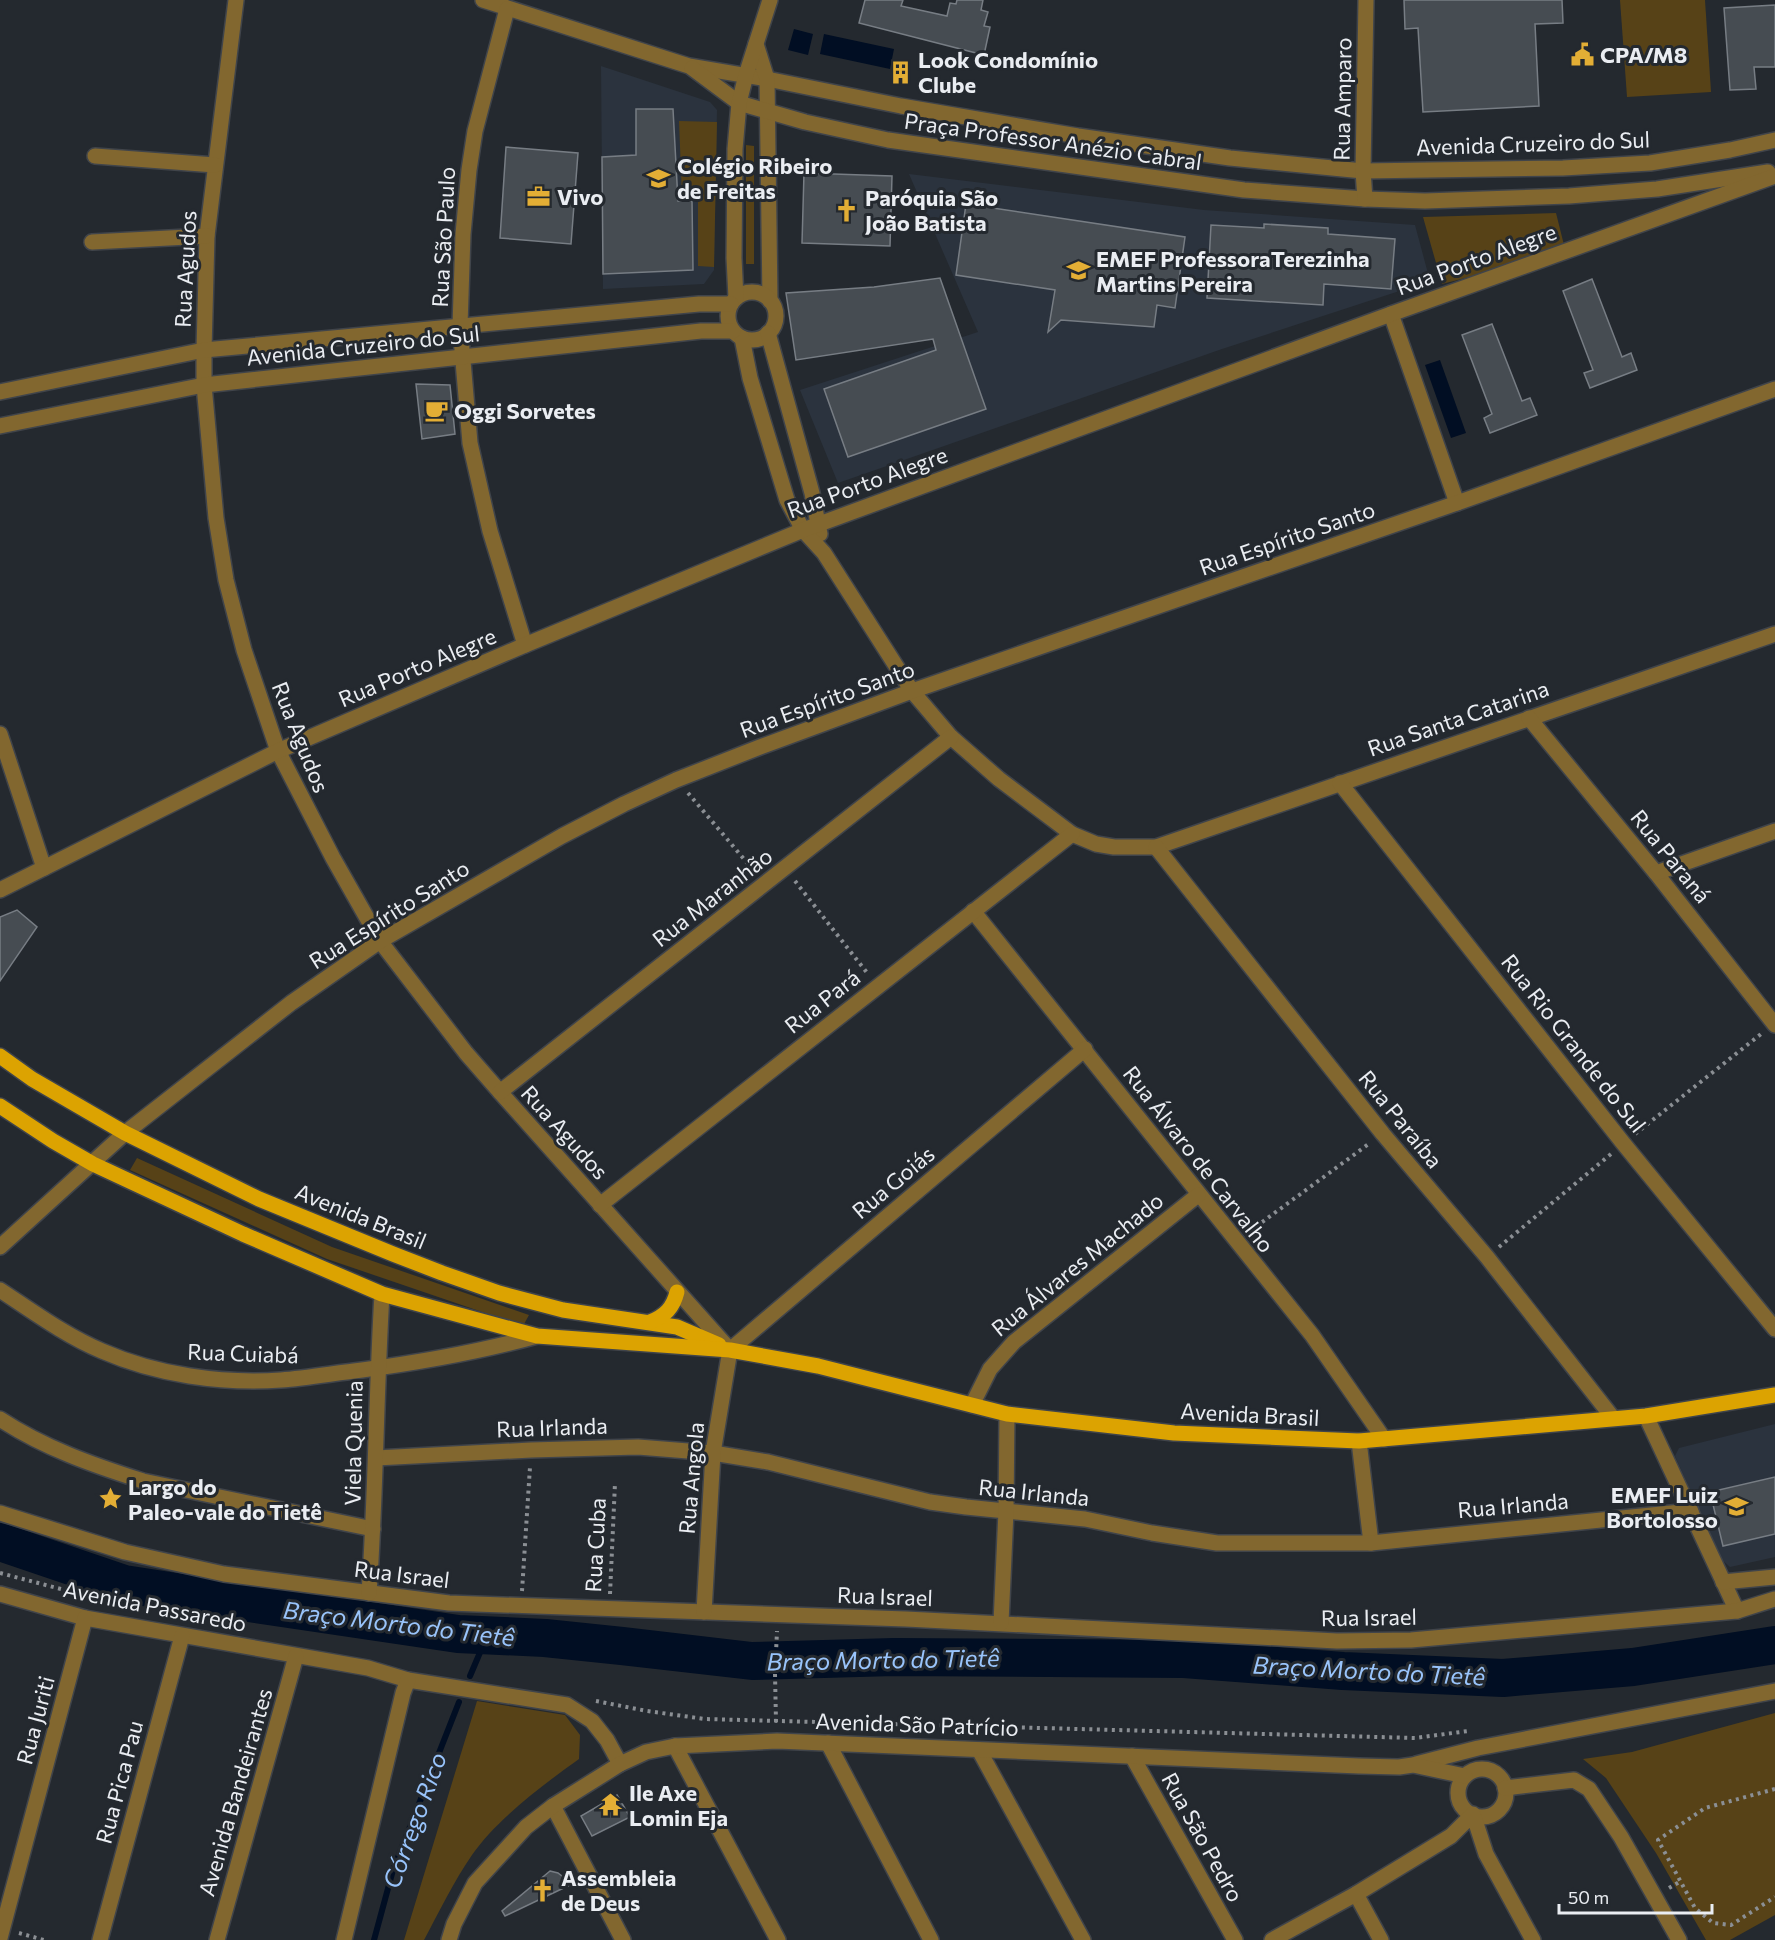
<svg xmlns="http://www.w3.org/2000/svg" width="1775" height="1940" font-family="Commissioner,sans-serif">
	<rect width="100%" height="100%" fill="#24292f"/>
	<g fill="#2b333e">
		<path d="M601,66L710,102L717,110L714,270L704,284L603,289Z"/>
		<path d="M909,174L1204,210L1415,225L1430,281L1222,349L838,483L800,390L978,332Z"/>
		<path d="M1775,1424V1557L1730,1567L1721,1559L1675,1456L1679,1448Z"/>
	</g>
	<g fill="#574217">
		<path d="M1620,0H1705L1711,92L1627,97Z"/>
		<path d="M679,121L717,122L714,267L698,266V199L682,197Z"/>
		<path d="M746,145L754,146V264H746Z"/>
		<path d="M1556,213L1564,245L1544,258L1442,284L1423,217Z"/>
		<path d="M137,1158L332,1247L529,1315L523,1326L327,1259L130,1170Z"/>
		<path d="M477,1701L565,1715L580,1735L579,1759C544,1784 497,1819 472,1855C454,1881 439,1912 424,1940H404Z"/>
		<path d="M1775,1713V1915L1730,1940H1706L1656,1853L1606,1778L1583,1759L1632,1752Z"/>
	</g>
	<g fill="#010e23">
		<path d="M794,29L813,34L808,55L788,50Z"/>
		<path d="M824,34L894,49L890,69L820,54Z"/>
		<path d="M1440,360L1466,433L1451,438L1425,365Z"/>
	</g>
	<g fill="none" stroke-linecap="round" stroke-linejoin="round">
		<g stroke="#010e23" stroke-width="6">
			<path d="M470,1676L487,1636"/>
			<path d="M374,1940L393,1870L459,1702"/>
		</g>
		<path stroke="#010e23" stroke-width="38" d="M0,1542L124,1584L208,1597L458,1634L545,1638L622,1646L752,1661L894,1657L1184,1659L1343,1671L1503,1678L1633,1667L1775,1645"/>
	</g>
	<g fill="#464c52" stroke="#777d84" stroke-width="1.5">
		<path d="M865,0H903L901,6L947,16L950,3L956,4L957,0H983L981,10L988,12L984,26L990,27L984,55L859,23Z"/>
		<path d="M1404,0H1562L1563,23L1535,24L1539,106L1423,112L1418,28L1405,29Z"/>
		<path d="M1775,5V67H1754L1756,89L1730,90L1724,8Z"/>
		<path d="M636,109H673L678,201H692L693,270L603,274L602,157L636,155Z"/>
		<path d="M506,147L578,153L571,244L500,238Z"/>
		<path d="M804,173L892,176L890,246L802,243Z"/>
		<path d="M966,204L1185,237L1175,308L1157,305L1154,327L1061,320L1048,332L1055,290L956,275Z"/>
		<path d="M1264,224L1328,228V234L1395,239L1391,289L1324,284L1323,305L1207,298L1211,225L1264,228Z"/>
		<path d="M940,278L986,409L848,457L824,389L936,350L933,339L796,360L786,293L874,287Z"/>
		<path d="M1592,279L1622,357L1631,353L1637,370L1590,388L1584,373L1593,370L1563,291Z"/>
		<path d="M1492,324L1522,401L1530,398L1537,415L1490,433L1484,418L1492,414L1462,335Z"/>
		<path d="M416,384L450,385L455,434L422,439Z"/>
		<path d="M17,910L37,927L0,981V917Z"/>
		<path d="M1775,1477V1534L1723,1546L1710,1492Z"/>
		<path d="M617,1795L630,1817L592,1836L581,1816Z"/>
		<path d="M550,1871L558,1873L572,1884L505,1916L502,1911Z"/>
	</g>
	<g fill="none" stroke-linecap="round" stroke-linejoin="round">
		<defs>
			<g id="minor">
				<path d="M236,0L207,236L204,350V385L216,518L226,580L244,650L278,751L333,858L380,941L466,1053L500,1092L730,1350"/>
				<path d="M483,0L689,66L767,79L901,106L1078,136L1230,158L1363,171L1563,168L1650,163L1730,150L1775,140"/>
				<path d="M507,9L475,131L469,170L463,234L460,326L470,443L490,531L525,645"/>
				<path d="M756,44L767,79L770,301"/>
				<path d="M692,68L739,103L805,122L888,140L1244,190L1365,199L1425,201L1569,196L1657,189L1768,172"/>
				<path d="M95,156L215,165"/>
				<path d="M1365,199L1363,171L1366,0"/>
				<path d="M92,242L207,236"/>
				<circle cx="752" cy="316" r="24"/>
				<path d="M736,298L734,258L735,149L739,103L746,75L770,0"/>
				<path d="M1391,314L1457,503"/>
				<path d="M768,333L812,493L820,534"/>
				<path d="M742,338L750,378L787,500L803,530L824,553L912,691L951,737L999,779L1072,834L1096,844L1114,847H1156L1775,634"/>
				<path d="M0,392L204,350L699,304H731"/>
				<path d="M0,426L204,385L701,331H733"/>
				<path d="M1529,718L1656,873L1775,1025"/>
				<path d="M0,734L44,868"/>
				<path d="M1340,783L1623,1143L1775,1329"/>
				<path d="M1156,847L1383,1134L1487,1257L1613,1418"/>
				<path d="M1656,873L1775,831"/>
				<path d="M0,890L278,751L525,645L803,530L1391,314L1775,176"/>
				<path d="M973,911L1312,1335L1384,1439"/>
				<path d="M500,1092L951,737"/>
				<path d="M600,1205L1072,834"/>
				<path d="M0,1247L125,1133L291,1003L380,941L562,836L624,804L676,780L760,747L912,691L1457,503L1775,389"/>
				<path d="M0,1290C32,1311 66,1336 102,1351C157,1375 221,1384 281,1380C308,1378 335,1373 362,1370C422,1362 479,1352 537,1336"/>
				<path d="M730,1350L1085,1049"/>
				<path d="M972,1405L990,1369L1014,1342L1198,1195"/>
				<path d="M1646,1416L1737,1611"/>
				<path d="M0,1419C44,1448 93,1465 143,1481L373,1529"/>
				<path d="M1359,1441L1371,1543"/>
				<path d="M376,1458L531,1450L638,1447L713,1453L768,1462L930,1502L966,1507L1085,1519L1152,1533L1217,1543H1371L1691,1511"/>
				<path d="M0,1513L125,1552L224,1574L449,1603L906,1619L1337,1641L1411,1640L1737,1611L1775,1599"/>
				<path d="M1723,1582L1775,1577"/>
				<path d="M369,1593C376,1493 376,1393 382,1294"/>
				<path d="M0,1594L85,1618L368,1668L408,1680L567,1705L592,1721L607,1740L620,1764"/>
				<path d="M704,1612L713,1453L730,1350"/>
				<path d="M1001,1623L1006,1511L1007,1414"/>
				<path d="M828,1743L931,1940"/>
				<path d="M675,1746L778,1940"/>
				<path d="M979,1750L1083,1940"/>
				<path d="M1132,1756L1235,1940"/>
				<path d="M1416,1764L1478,1748L1775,1691"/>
				<circle cx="1482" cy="1793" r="24"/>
				<path d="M1505,1788L1574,1780L1589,1789L1621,1837L1679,1940"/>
				<path d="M553,1806L623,1940"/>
				<path d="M1356,1894L1381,1940"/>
				<path d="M0,1938L85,1618"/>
				<path d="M100,1940L182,1636"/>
				<path d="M217,1940L296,1656"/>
				<path d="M344,1940L403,1693L408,1680"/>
				<path d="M449,1940L454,1924L475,1883L526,1827L553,1806L620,1764L646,1752L675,1746L777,1741L1359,1766L1399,1767L1413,1765L1465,1776"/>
				<path d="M1272,1940L1356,1894L1451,1836L1473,1814L1486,1854L1533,1940"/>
			</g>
			<g id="major">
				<path d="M0,1056L32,1079L125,1133L259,1199L393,1254L442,1273L499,1293L563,1310L677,1327L719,1345"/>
				<path d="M0,1106L53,1141L93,1164L243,1234L382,1294L537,1336L730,1350L818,1366L1007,1414L1174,1433L1359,1441L1646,1416L1775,1395"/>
				<path d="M650,1322C665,1316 673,1308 677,1292"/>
			</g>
		</defs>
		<use href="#minor" stroke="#40444a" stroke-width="18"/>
		<use href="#major" stroke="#40444a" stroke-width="18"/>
		<g stroke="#8b8f94" stroke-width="4" stroke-dasharray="3 4.5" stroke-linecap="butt">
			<path d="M688,793L755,872"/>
			<path d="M795,881L868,974"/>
			<path d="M1635,1134L1761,1034"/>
			<path d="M1250,1231L1370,1143"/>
			<path d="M1499,1247L1611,1154"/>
			<path d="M0,1573L118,1604"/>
			<path d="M522,1591L530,1467"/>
			<path d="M610,1594L615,1483"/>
			<path d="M596,1701L647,1711L705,1719L1415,1738L1468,1731"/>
			<path d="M776,1722L775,1674L777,1631"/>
			<path d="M1775,1789L1705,1808L1658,1840L1695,1908L1713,1923L1731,1925L1775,1897"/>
			<path d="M1669,1888L1681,1881"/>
			<path d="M19,1933L44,1940"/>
		</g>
		<use href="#minor" stroke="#82672f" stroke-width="15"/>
		<use href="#major" stroke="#dca301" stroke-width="15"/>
	</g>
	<defs>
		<symbol id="civic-bare" viewBox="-9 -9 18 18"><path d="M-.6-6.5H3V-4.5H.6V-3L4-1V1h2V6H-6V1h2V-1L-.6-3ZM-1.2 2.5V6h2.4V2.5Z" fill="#e3ae35" stroke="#24292f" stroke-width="2.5" paint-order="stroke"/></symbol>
		<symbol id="building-bare" viewBox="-9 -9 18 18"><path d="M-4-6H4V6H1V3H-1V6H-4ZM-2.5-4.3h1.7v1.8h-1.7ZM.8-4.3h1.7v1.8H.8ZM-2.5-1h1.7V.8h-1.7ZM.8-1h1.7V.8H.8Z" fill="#e3ae35" stroke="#24292f" stroke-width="2.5" paint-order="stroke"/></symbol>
		<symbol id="school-bare" viewBox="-9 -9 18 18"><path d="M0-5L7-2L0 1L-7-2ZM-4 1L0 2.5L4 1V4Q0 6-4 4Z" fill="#e3ae35" stroke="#24292f" stroke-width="2.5" paint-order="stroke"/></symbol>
		<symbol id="office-bare" viewBox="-9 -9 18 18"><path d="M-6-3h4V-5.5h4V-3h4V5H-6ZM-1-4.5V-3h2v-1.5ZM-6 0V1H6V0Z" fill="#e3ae35" stroke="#24292f" stroke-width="2.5" paint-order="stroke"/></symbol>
		<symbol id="church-bare" viewBox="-9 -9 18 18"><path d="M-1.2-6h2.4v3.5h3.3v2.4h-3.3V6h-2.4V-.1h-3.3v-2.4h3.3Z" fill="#e3ae35" stroke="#24292f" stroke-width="2.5" paint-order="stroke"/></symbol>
		<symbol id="cafe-bare" viewBox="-9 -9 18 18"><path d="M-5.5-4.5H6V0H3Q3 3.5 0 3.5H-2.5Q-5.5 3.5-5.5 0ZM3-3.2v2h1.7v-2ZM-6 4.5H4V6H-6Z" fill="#e3ae35" stroke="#24292f" stroke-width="2.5" paint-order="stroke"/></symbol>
		<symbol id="sight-bare" viewBox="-9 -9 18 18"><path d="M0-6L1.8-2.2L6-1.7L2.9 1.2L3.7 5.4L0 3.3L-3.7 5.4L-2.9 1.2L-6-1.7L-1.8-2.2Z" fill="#e3ae35" stroke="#24292f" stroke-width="2.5" paint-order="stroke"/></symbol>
		<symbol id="temple-bare" viewBox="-9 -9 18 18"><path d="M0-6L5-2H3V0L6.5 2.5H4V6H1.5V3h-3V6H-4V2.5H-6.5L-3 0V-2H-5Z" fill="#e3ae35" stroke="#24292f" stroke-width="2.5" paint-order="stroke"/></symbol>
	</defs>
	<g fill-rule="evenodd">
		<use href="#civic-bare" x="1566" y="38" width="33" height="33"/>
		<use href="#building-bare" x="884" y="56" width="33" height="33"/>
		<use href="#school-bare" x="642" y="162" width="33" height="33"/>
		<use href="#office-bare" x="522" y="180" width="33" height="33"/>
		<use href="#church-bare" x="830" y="194" width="33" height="33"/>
		<use href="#school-bare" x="1062" y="254" width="33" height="33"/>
		<use href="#cafe-bare" x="420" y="394" width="33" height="33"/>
		<use href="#sight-bare" x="94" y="1482" width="33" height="33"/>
		<use href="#school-bare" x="1720" y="1490" width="33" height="33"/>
		<use href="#temple-bare" x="594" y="1788" width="33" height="33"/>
		<use href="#church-bare" x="526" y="1874" width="33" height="33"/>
	</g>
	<g text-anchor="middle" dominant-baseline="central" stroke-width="6" stroke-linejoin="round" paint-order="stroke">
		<g font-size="22" font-weight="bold" fill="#eaedf2" stroke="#24292f" text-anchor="start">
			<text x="1600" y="54">CPA/M8</text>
			<text x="918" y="59">Look Condomínio<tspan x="918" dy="25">Clube</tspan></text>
			<text x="677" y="165">Colégio Ribeiro<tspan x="677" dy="25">de Freitas</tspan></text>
			<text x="557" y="196">Vivo</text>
			<text x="865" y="197">Paróquia São<tspan x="865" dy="25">João Batista</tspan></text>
			<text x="1096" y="258">EMEF ProfessoraTerezinha<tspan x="1096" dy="25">Martins Pereira</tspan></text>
			<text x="454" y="410">Oggi Sorvetes</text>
			<text x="128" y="1486">Largo do<tspan x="128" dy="25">Paleo-vale do Tietê</tspan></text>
			<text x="1718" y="1494" text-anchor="end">EMEF Luiz<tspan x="1718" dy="25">Bortolosso</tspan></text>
			<text x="629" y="1792">Ile Axe<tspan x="629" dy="25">Lomin Eja</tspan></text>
			<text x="561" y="1877">Assembleia<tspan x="561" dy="25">de Deus</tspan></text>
		</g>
		<g font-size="22" fill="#eaedf2" stroke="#24292f">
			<text transform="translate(1342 99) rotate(-89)">Rua Amparo</text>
			<text transform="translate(1053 141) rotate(8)">Praça Professor Anézio Cabral</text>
			<text transform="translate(1533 143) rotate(-2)">Avenida Cruzeiro do Sul</text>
			<text transform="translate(443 237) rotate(-87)">Rua São Paulo</text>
			<text transform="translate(1476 259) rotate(-20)">Rua Porto Alegre</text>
			<text transform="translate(185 269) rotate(-87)">Rua Agudos</text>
			<text transform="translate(363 345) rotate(-6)">Avenida Cruzeiro do Sul</text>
			<text transform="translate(867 482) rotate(-20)">Rua Porto Alegre</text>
			<text transform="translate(1287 538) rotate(-19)">Rua Espírito Santo</text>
			<text transform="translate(417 667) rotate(-23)">Rua Porto Alegre</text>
			<text transform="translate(827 699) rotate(-20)">Rua Espírito Santo</text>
			<text transform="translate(1458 718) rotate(-19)">Rua Santa Catarina</text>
			<text transform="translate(301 737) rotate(68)">Rua Agudos</text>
			<text transform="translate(1671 856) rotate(51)">Rua Paraná</text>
			<text transform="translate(712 897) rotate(-38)">Rua Maranhão</text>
			<text transform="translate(389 914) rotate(-32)">Rua Espírito Santo</text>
			<text transform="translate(822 1001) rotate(-38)">Rua Pará</text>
			<text transform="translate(1574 1043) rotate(52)">Rua Rio Grande do Sul</text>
			<text transform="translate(1401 1119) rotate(51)">Rua Paraíba</text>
			<text transform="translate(565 1132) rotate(48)">Rua Agudos</text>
			<text transform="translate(1199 1159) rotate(52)">Rua Álvaro de Carvalho</text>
			<text transform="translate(893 1182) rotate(-40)">Rua Goiás</text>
			<text transform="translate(361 1216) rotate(22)">Avenida Brasil</text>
			<text transform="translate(1077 1264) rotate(-39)">Rua Álvares Machado</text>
			<text transform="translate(243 1353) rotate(2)">Rua Cuiabá</text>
			<text transform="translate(1250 1414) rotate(3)">Avenida Brasil</text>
			<text transform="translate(552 1427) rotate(-2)">Rua Irlanda</text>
			<text transform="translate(353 1443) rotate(-89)">Viela Quenia</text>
			<text transform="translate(691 1478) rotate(-85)">Rua Angola</text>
			<text transform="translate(1034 1492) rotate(6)">Rua Irlanda</text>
			<text transform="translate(1513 1505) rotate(-5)">Rua Irlanda</text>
			<text transform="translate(595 1545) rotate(-87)">Rua Cuba</text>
			<text transform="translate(402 1574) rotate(7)">Rua Israel</text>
			<text transform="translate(885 1596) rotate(2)">Rua Israel</text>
			<text transform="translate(155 1606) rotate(11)">Avenida Passaredo</text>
			<text transform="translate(1369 1617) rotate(-1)">Rua Israel</text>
			<text transform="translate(35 1720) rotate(-75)">Rua Juriti</text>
			<text transform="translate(917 1724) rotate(2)">Avenida São Patrício</text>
			<text transform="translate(119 1782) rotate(-75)">Rua Pica Pau</text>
			<text transform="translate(235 1792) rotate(-74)">Avenida Bandeirantes</text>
			<text transform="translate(1203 1837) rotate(61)">Rua São Pedro</text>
		</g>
		<g font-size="24" font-style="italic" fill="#99c4fb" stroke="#24292f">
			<text transform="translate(399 1623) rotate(7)">Braço Morto do Tietê</text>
			<text transform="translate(883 1659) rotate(-1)">Braço Morto do Tietê</text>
			<text transform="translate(1369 1670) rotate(3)">Braço Morto do Tietê</text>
			<text transform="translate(414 1820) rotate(-70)">Córrego Rico</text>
		</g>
	</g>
	<path d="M1559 1904v9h153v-9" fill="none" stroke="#eaedf2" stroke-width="3"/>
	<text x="1568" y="1904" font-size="18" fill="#eaedf2" stroke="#24292f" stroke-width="4.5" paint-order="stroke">50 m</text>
</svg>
